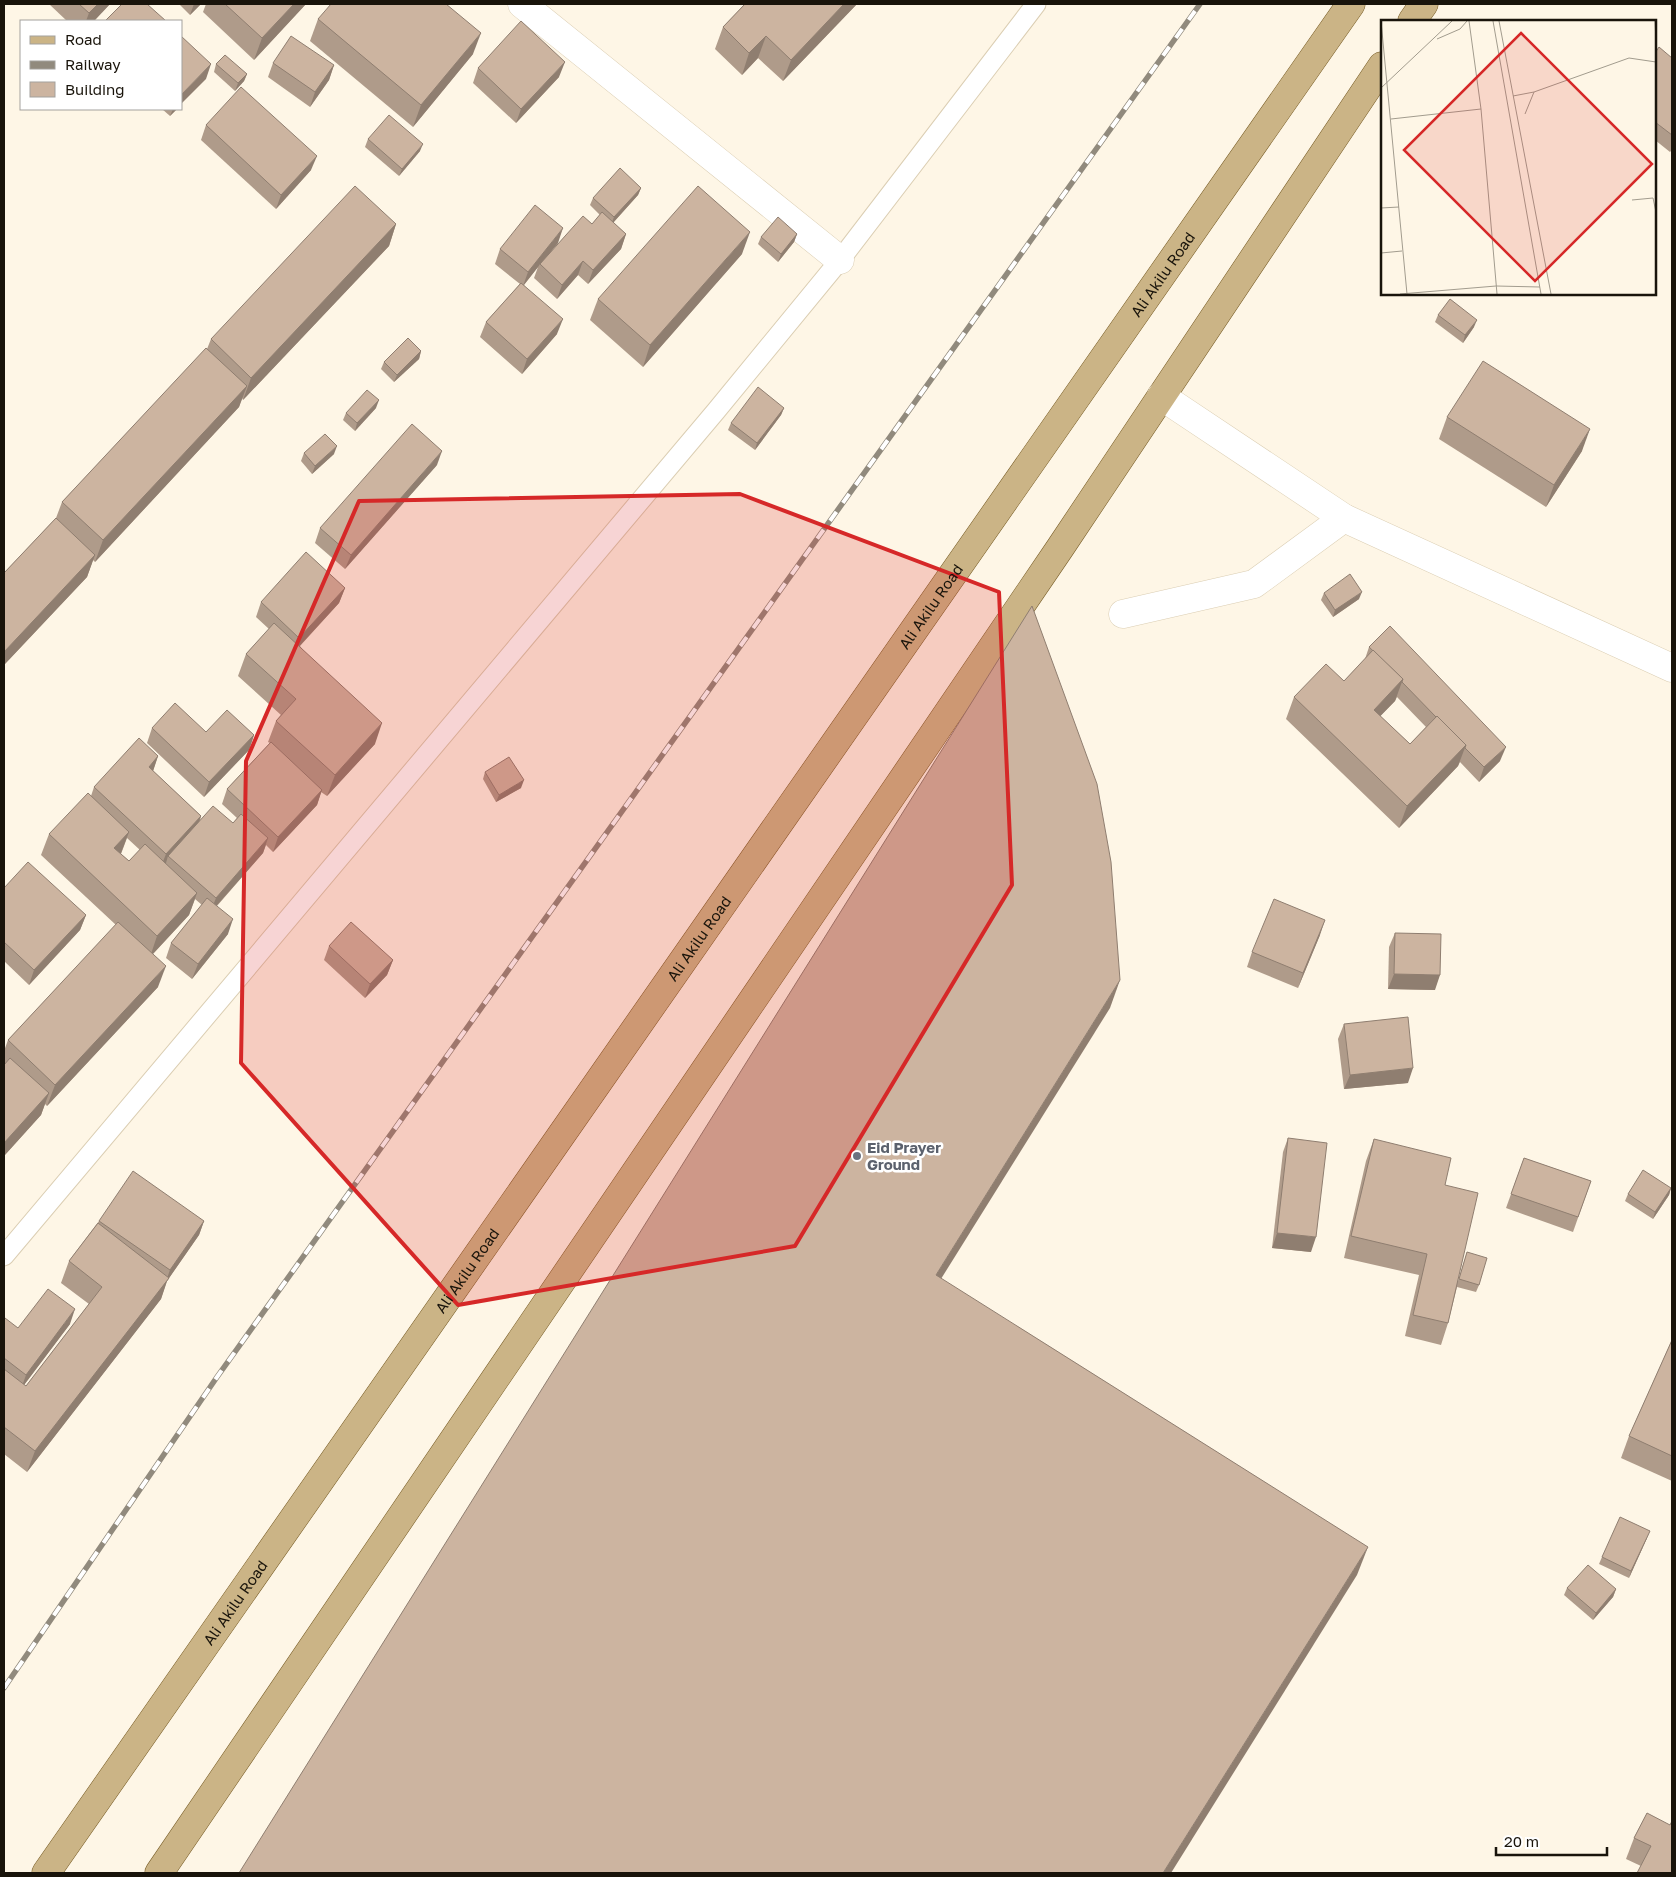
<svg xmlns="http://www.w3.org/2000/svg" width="1676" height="1877" font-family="'Golos Text',sans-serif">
	<rect width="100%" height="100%" fill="#fef6e6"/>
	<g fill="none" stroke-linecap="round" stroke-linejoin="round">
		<defs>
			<path id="lane" d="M4,1256L716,411L840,260L1036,4"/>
			<g id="street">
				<path d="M522,4L840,260"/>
				<path d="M1161,396L1344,518L1672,668"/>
				<path d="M1123,614L1254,584L1344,518"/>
			</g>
			<g id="primary">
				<path d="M1412,21L1424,4"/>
				<path id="s1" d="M46,1873L1351,4"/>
				<path d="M159,1873L1060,548L1382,66"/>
			</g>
		</defs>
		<use href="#lane" stroke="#dbceb3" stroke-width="21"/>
		<use href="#street" stroke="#dbceb3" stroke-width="29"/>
		<use href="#primary" stroke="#775c26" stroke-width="29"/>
		<use href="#lane" stroke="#fff" stroke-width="19"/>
		<use href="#street" stroke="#fff" stroke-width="28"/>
		<use href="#primary" stroke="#cbb486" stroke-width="28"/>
		<defs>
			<path id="rail" d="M4,1688L217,1377L1200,4"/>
		</defs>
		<use href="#rail" stroke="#918a7d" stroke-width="5.5"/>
		<use href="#rail" stroke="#fff" stroke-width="4" stroke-dasharray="11" stroke-linecap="butt"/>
	</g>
	<g fill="#af9b8a" fill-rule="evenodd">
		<path d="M49,4H110L94,21H67Z"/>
		<path d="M179,4H201L190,15Z"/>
		<path d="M206,4H306L254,60L203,12Z"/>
		<path d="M745,4H857L783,81L758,58L742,75L715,49L723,27Z"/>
		<path d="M318,19L473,54L413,127L310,41Z"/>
		<path d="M1655,53L1672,58V150L1670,152L1655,140Z"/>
		<path d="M273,63L334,65L329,80L310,107L268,77Z"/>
		<path d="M216,64L247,74L244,81L235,91L214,72Z"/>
		<path d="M478,68L559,77L516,123L473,83Z"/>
		<path d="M162,109H177L170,116Z"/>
		<path d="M206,125L311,170L276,209L201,140Z"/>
		<path d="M368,139L420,151L399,176L365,147Z"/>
		<path d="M641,188L638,195L613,223L626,234L621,249L588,284L578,275L557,299L534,278L538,267L524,285L557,334L522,374L480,337L486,322L520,284L495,264L500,249L558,243L551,251L592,224L600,215L590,205L593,198Z"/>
		<path d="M396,224L389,246L243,400L242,398L239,407L95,562L93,560L87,577L4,665V573L56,518L62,502L207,349L211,339Z"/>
		<path d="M797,234L794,242L778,262L758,244L761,237Z"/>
		<path d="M742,254L643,367L590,320L598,299Z"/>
		<path d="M1438,315L1474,327L1463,343L1435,322Z"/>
		<path d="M421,351L419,359L394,382L381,369L384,362Z"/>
		<path d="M376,408L355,431L343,420L346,413Z"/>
		<path d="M784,408L781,415L755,450L728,430L731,423Z"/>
		<path d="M1447,417L1582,451L1546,507L1439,439Z"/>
		<path d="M304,453L334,454L312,474L301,461Z"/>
		<path d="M437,465L345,569L315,543L320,528Z"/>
		<path d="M345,588L339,603L300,646L375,744L327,796L321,792L317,805L273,852L266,845L263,853L217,906L228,934L192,979L166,958L171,943L202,905L195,899L189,915L153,954L158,987L47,1106L45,1104L41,1115L4,1156V1051L8,1040L116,925L41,855L49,834L91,796L94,787L158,756L153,771L201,816L200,821L233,823L237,818L222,804L227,789L270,743L268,742L276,721L281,715L238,676L246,654L269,629L256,617L261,602ZM127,838L140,850L129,861L121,854Z"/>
		<path d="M1324,593L1359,599L1333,617L1321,600Z"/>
		<path d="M1369,647L1500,761L1479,782L1460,762L1458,766L1399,828L1286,719L1294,697L1344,681L1365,659ZM1397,697L1426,727L1410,744L1380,716L1395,701Z"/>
		<path d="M152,728L206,732L254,735L249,750L204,797L147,743Z"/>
		<path d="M485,772L521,788L496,802L483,779Z"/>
		<path d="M4,888L86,915L80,930L29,985L4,961Z"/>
		<path d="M1395,933L1435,990L1388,989L1389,947Z"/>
		<path d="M1320,935L1298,988L1247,967L1252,952Z"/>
		<path d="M329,946L393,960L387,975L365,998L324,960Z"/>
		<path d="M1344,1024L1408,1083L1344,1089L1338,1039Z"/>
		<path d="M1288,1138L1311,1252L1272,1248L1283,1152Z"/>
		<path d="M1374,1139L1445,1185L1458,1281L1467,1252L1479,1285L1476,1292L1457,1287L1448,1323L1441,1345L1405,1336L1419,1275L1344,1258L1366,1161Z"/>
		<path d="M1524,1158L1591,1181L1573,1232L1506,1208Z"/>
		<path d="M1671,1188L1669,1195L1653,1219L1625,1201L1628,1194Z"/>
		<path d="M99,1221H204L199,1235L167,1281L161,1299L27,1472L4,1454V1320L18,1328L70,1324L24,1385L26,1386L89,1304L61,1283L69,1261Z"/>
		<path d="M1672,1340V1481L1621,1458L1629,1436Z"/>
		<path d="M1647,1538L1629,1578L1599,1564L1602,1557Z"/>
		<path d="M1567,1588L1616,1589L1613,1597L1593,1620L1564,1595Z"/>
		<path d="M1647,1813L1672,1873L1641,1866L1626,1859L1634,1838Z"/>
	</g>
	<g fill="#8f7e70">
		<path d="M98,4H110L94,21H86L89,13Z"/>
		<path d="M194,4H201L190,15Z"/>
		<path d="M294,4H306L254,60L262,38Z"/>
		<path d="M844,4H857L783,81L791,60Z"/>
		<path d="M481,33L473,54L413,127L421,105Z"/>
		<path d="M766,36L758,58L742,75L749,53Z"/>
		<path d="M565,62L559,77L516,123L521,109Z"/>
		<path d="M211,64L206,79L181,104V95Z"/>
		<path d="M334,65L329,80L310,107L315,92Z"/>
		<path d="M247,74L244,81L235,91L238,83Z"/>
		<path d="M173,109H177L170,116Z"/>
		<path d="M423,144L420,151L399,176L402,169Z"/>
		<path d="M317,156L311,170L276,209L281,195Z"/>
		<path d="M641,188L638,195L611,225L614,217Z"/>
		<path d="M396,224L389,246L243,400L251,378Z"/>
		<path d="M563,228L558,243L540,265V264L538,267L523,286L528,272Z"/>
		<path d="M750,232L742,254L643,367L650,345Z"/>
		<path d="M626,234L621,249L588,284L593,270Z"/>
		<path d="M797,234L794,242L778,262L781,254Z"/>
		<path d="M583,261L578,275L557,299L562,285Z"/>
		<path d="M563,319L557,334L522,374L527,359Z"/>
		<path d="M1477,320L1474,327L1463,343L1465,335Z"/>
		<path d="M421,351L419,359L394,382L397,375Z"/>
		<path d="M247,386L239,407L95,562L103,540Z"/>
		<path d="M379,400L376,408L355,431L357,423Z"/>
		<path d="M784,408L781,415L755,450L757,443Z"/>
		<path d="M1590,429L1582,451L1546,507L1554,485Z"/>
		<path d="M337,446L334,454L312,474L315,466Z"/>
		<path d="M442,451L437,465L345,569L351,555Z"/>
		<path d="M95,555L87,577L4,665V652Z"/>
		<path d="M345,588L339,603L294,652L299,638Z"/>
		<path d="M1362,592L1359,599L1333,617L1335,610Z"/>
		<path d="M1403,679L1395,701L1366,731L1374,710Z"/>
		<path d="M382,723L375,744L327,796L335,775Z"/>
		<path d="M254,735L249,750L204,797L209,782Z"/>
		<path d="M1466,745L1458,766L1399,828L1407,806Z"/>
		<path d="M1506,747L1500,761L1479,782L1484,767Z"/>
		<path d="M158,756L153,771L149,767Z"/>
		<path d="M524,780L521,788L496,802L499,795Z"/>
		<path d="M322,790L317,805L273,852L278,837Z"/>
		<path d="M201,816L196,830L168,856L166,863L160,869L166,854Z"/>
		<path d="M129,832L121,853L107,869L114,848Z"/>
		<path d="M268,838L263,853L210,913L216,898Z"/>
		<path d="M197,893L189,915L150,957L157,936Z"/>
		<path d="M86,915L80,930L29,985L34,970Z"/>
		<path d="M233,919L228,934L192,979L198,964Z"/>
		<path d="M1325,920L1320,935L1298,988L1303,973Z"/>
		<path d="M393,960L387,975L365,998L370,984Z"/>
		<path d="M166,966L158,987L47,1106L55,1085Z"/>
		<path d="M1394,974L1440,975L1435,990L1388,989Z"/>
		<path d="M1120,980L1110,1008L926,1303L936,1275Z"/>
		<path d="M1413,1068L1408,1083L1344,1089L1350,1075Z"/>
		<path d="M49,1093L41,1115L4,1156V1143Z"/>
		<path d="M1671,1188L1669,1195L1653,1219L1655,1212Z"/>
		<path d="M204,1221L199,1235L167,1281L161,1299L27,1472L35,1451L166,1281L170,1270Z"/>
		<path d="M1277,1233L1316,1237L1311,1252L1272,1248Z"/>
		<path d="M75,1309L70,1324L21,1389L26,1375Z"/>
		<path d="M1650,1531L1647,1538L1629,1578L1631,1571Z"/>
		<path d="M1368,1547L1357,1575L1171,1873H1163Z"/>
		<path d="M1616,1589L1613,1597L1593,1620L1596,1613Z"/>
	</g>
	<g fill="#ccb4a0" stroke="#8f7e70">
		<path d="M79,4H98L89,13Z"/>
		<path d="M122,4H147L166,21H105Z"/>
		<path d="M225,4H294L262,38Z"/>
		<path d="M331,4H446L481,33L421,105L318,19Z"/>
		<path d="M745,4H844L791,60L766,36L749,53L723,27Z"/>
		<path d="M521,21L565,62L521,109L478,68Z"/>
		<path d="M181,36L211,64L181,95Z"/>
		<path d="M291,36L334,65L315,92L273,63Z"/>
		<path d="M1659,47L1672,58V135L1655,122V53Z"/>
		<path d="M225,55L247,74L238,83L216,64Z"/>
		<path d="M241,87L317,156L281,195L206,125Z"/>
		<path d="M389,115L423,144L402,169L368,139Z"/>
		<path d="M620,168L641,188L614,217L593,198Z"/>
		<path d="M355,186L396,224L251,378L211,339Z"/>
		<path d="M698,186L750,232L650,345L598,299Z"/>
		<path d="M535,205L563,228L528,272L500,249Z"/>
		<path d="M602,212L626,234L593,270L583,261L562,285L540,264L583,216L592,224Z"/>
		<path d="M778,217L797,234L781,254L761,237Z"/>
		<path d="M521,283L563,319L527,359L486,322Z"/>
		<path d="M1450,299L1477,320L1465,335L1438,315Z"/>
		<path d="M408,338L421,351L397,375L384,362Z"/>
		<path d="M206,348L247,386L103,540L62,502Z"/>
		<path d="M1483,361L1590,429L1554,485L1447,417Z"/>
		<path d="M758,387L784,408L757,443L731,423Z"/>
		<path d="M367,390L379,400L357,423L346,413Z"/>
		<path d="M412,424L442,451L351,555L320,528Z"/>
		<path d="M325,434L337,446L315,466L304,453Z"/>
		<path d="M56,518L95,555L4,652V573Z"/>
		<path d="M306,552L345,588L299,638L261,602Z"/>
		<path d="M1350,574L1362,592L1335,610L1324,593Z"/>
		<path d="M1032,606L1097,784L1111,862L1120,980L936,1275L1368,1547L1163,1873H239Z"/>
		<path d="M274,623L382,723L335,775L276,721L296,699L246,654Z"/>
		<path d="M1390,626L1506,747L1484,767L1465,748L1466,745L1437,716L1436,717L1402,682L1403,679L1369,647Z"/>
		<path d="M1373,650L1403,679L1374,710L1410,744L1437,716L1466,745L1407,806L1294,697L1326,664L1344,681Z"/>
		<path d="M175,703L206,732L227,710L254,735L209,782L152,728Z"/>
		<path d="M139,738L158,756L149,767L201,816L166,854L94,787Z"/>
		<path d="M271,742L322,790L278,837L227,789Z"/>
		<path d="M509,757L524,780L499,795L485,772Z"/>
		<path d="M88,793L129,832L114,848L129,861L145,844L197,893L157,936L49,834Z"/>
		<path d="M213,806L233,823L241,814L268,838L216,898L168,856Z"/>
		<path d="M28,862L86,915L34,970L4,942V888Z"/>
		<path d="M207,898L233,919L198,964L171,943Z"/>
		<path d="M1274,899L1325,920L1303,973L1252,952Z"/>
		<path d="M118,922L166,966L55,1085L8,1040Z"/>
		<path d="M351,922L393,960L370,984L329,946Z"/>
		<path d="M1395,933L1441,934L1440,975L1394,974Z"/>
		<path d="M1408,1017L1413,1068L1350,1075L1344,1024Z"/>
		<path d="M10,1058L49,1093L4,1143V1065Z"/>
		<path d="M1288,1138L1327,1143L1316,1237L1277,1233Z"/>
		<path d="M1374,1139L1451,1158L1445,1185L1478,1193L1448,1323L1413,1315L1427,1254L1351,1236Z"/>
		<path d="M1524,1158L1591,1181L1578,1217L1511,1194Z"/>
		<path d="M1643,1170L1671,1188L1655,1212L1628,1194Z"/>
		<path d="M133,1171L204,1221L170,1270L99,1221Z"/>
		<path d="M98,1223L169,1278L35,1451L4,1427V1369L26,1386L102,1287L69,1261Z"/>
		<path d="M1467,1252L1487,1258L1479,1285L1459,1279Z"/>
		<path d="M48,1289L75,1309L26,1375L4,1358V1320L5,1318L18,1328Z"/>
		<path d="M1672,1340V1456L1629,1436Z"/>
		<path d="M1620,1517L1650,1531L1631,1571L1602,1557Z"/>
		<path d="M1588,1565L1616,1589L1596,1613L1567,1588Z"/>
		<path d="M1647,1813L1670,1825L1672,1821V1873H1637L1651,1846L1634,1838Z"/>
	</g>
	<path fill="#d62828" fill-opacity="0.2" stroke="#d62828" stroke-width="4" stroke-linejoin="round" d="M740,494L999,592L1012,885L795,1246L458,1305L241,1063L246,761L359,501Z"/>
	<circle fill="#6b7280" stroke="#fff" stroke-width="2" cx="857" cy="1156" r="5"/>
	<g text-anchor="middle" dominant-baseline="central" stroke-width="5" stroke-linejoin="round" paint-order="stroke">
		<g font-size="15" fill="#19140b" stroke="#fff">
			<text stroke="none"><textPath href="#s1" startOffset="1950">Ali Akilu Road</textPath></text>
			<text stroke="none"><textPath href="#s1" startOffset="1545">Ali Akilu Road</textPath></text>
			<text stroke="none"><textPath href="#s1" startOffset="1140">Ali Akilu Road</textPath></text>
			<text stroke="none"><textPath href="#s1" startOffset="735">Ali Akilu Road</textPath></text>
			<text stroke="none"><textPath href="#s1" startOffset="330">Ali Akilu Road</textPath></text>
		</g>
		<g font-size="15" font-weight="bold" fill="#5b616d" stroke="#fff" text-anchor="start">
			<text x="867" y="1147">Eid Prayer<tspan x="867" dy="17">Ground</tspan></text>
		</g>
	</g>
	<g transform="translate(1381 20)">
		<rect width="275" height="275" fill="#fef6e6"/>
		<path fill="none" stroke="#a29c8e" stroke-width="1" d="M0,1L26,274M88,1L100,89L116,274M112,1L160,274M118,1L170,274M274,1L275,22M56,19L79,9L86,1M0,68L71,1M132,76L153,72L248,38L275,42M144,94L153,72M10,99L100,89M251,180L272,178L275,192M0,188L18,187M0,233L21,231M19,274L115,266L159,267"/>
		<path fill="#d62828" fill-opacity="0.15" stroke="#d62828" stroke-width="2.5" d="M140,13L271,144L154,261L23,130Z"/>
		<rect width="275" height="275" fill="none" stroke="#19140b" stroke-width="2.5"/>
	</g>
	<rect width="1676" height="1877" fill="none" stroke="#19140b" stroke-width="10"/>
	<rect x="20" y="20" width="162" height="90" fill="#ffffff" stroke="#a3a19d"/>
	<rect x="30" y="36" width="25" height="8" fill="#cbb486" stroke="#a3a19d"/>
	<text x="65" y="45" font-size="15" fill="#19140b">Road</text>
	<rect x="30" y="61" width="25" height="8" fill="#918a7d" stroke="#a3a19d"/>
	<text x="65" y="70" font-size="15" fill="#19140b">Railway</text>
	<rect x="30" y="82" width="25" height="15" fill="#ccb4a0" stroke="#a3a19d"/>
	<text x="65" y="95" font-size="15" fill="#19140b">Building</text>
	<path d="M1496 1847v8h111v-8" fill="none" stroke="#19140b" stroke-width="2.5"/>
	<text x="1504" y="1847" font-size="15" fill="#19140b" stroke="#ffffff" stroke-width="4" paint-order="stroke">20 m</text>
</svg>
